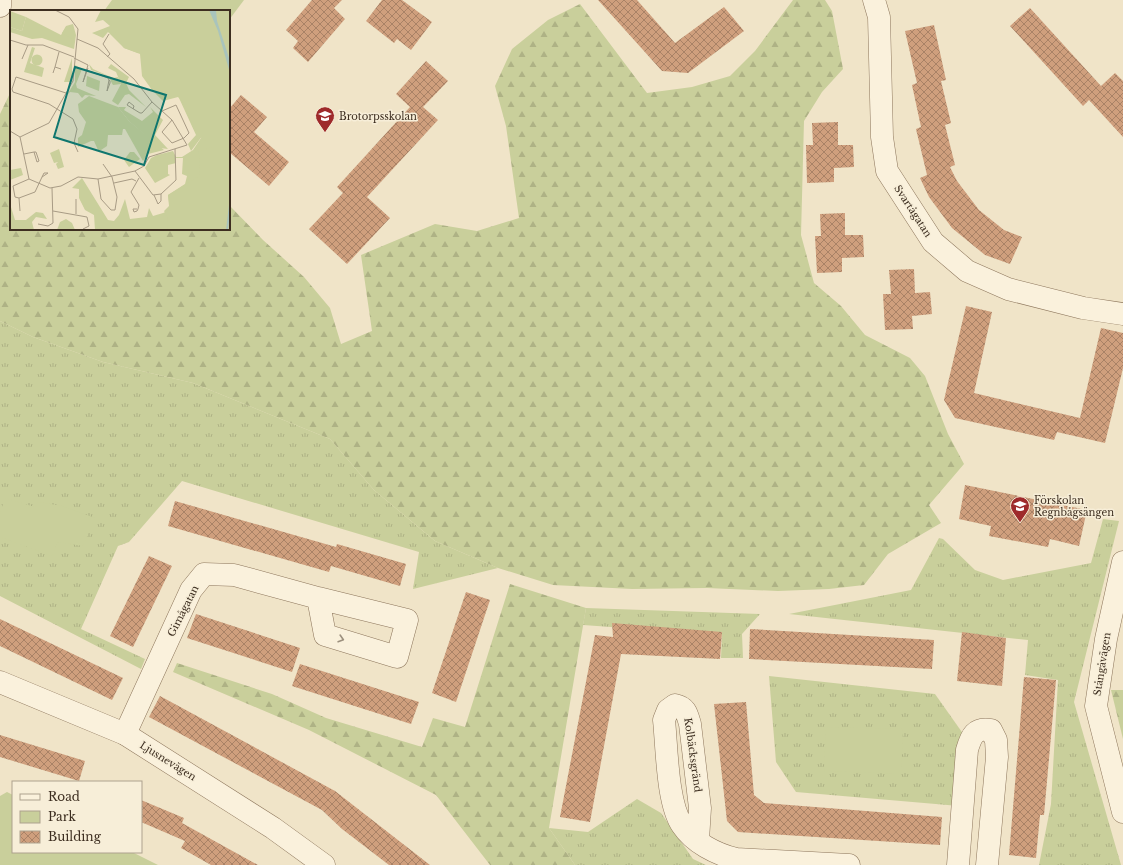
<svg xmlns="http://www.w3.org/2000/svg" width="1123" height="865" font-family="'Libre Baskerville',serif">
	<defs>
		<pattern id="grass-tufts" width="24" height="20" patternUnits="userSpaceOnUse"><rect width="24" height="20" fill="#c9cf9b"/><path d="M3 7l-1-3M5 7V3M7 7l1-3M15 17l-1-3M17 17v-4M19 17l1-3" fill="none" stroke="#aeb285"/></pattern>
		<pattern id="forest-firs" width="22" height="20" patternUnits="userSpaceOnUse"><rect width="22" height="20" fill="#c9cf9b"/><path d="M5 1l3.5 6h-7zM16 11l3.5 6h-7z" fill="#aeb285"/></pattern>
		<pattern id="building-cross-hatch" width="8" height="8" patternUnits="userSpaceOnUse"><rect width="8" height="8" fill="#cf9f7d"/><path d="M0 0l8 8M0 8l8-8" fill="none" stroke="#a98266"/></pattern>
	</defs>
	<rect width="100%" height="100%" fill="#f0e4c8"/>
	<g fill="url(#grass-tufts)">
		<path d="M0,321L33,337L103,362L193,383L330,439L374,490L435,541L498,568L413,589L419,552L182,481L129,542L118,546L81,629L145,659L141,669L0,596Z"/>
		<path d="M1103,519L1119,521L1074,702L1121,865H1039L1051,804L1058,680L1025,675L1028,640L789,614L911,590L939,538L943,539L975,570L1003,580L1091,563Z"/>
		<path d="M586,608L760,614L742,634L743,658H721L722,635L583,625Z"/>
		<path d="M769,676L935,694L964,735L959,806L796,792L776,762Z"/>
		<path d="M637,799L661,813L693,859L706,865H575L549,828L588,832Z"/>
	</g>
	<g fill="url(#forest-firs)">
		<path d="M793,0H825L832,11L843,69L822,92L804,121L801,235L814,283L841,306L865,335L910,358L925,376L948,434L964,464L929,505L941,523L888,554L864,585L829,589L778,591L707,588L632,589L553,585L498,568L435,541L374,490L330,439L193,383L103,362L33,337L0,321V114L11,91V229H229V205L263,240L304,277L330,308L341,344L372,331L361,255L435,224L477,231L519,218L506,126L495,86L512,49L548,20L580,4L647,93L692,87L730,76L755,51Z"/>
		<path d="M510,584L586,608L549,828L575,865H490L436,795L309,730L173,672L177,663L272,694L326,718L422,747L433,718L465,727Z"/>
		<path d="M1111,690H1123V739Z"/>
	</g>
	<g fill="#c9cf9b">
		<path d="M112,0H244L229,20V11H104Z"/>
		<path d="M5,498L35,507L38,502L62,506L95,518L83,546L58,542L52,556L0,537V513Z"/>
		<path d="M826,727L903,729L901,774L824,771Z"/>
		<path d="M7,792L13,795V852H132L158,865H0V796Z"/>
	</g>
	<g fill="url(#building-cross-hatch)">
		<path d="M312,0H342L334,8L345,19L308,62L293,48L298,41L286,30Z"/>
		<path d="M382,0H402L432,22L411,50L397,39L394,43L366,21Z"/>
		<path d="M598,0H637L675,43L724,7L744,31L688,73L662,71Z"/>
		<path d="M1030,8L1101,86L1115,73L1123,81V137L1089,100L1083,106L1010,26Z"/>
		<path d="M934,25L946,80L941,81L951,123L945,125L955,165L950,167L957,181L979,210L1004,230L1022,237L1010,264L985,255L952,228L929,197L920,178L927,175L916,129L921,127L912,85L917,83L905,31Z"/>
		<path d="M426,61L448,81L423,107L438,120L367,197L390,218L347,264L309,229L343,193L337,187L410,107L396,94Z"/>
		<path d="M241,95L267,117L254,132L289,162L269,186L229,152V109Z"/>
		<path d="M838,122V145H853L854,167L834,168V182L807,183L806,145H813L812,123Z"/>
		<path d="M845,213V235H863L864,257L842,258V272L817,273L815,236H821L820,214Z"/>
		<path d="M914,269L915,293L930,292L932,314L912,316L913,329L885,330L883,294H891L889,270Z"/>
		<path d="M966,306L992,312L974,393L1080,418L1101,328L1123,333V368L1105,443L1057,432L1054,440L955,418L944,400Z"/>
		<path d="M965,485L1087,510L1079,546L1050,539L1048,547L989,536L991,526L959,519Z"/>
		<path d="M175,501L336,547L337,544L406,564L400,586L331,566L329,572L168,526Z"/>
		<path d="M149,556L172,566L133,647L110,636Z"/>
		<path d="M466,592L490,600L456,702L432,693Z"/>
		<path d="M196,614L300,648L292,672L187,638Z"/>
		<path d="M0,619L123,678L112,700L0,646Z"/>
		<path d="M612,623L722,632L720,659L621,654L590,822L560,817L595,635L613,637Z"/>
		<path d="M750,629L934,640L932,669L749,659Z"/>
		<path d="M962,632L1006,638L1002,686L957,681Z"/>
		<path d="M300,664L419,702L411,724L292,686Z"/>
		<path d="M1024,677L1056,680L1044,815H1040L1036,858L1009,855Z"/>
		<path d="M160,696L335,791L430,865H389L342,829L322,810L149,717Z"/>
		<path d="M746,702L754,795L764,803L942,817L940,845L738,832L727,821L714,704Z"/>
		<path d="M0,735L85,761L79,781L0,757Z"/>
		<path d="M141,800L184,818L182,823L258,865H211L181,848L185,841L141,822Z"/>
	</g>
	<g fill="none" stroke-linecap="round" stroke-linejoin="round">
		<defs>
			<g id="minor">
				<path d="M874,0L879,17L882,137L887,171L933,242L967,271L1008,289L1083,308L1123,314"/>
				<path d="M0,6V0"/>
				<path d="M1123,562L1106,639L1096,706L1123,812"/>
				<path d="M0,682L125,734L273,828L324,865"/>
				<path d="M125,734L191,590L204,574L234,575L318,598L407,620L397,657L325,635L318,598"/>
				<path d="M698,840L700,808L690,724C687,714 686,707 675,705L668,710L664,720C667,748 667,803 682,825C694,843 716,854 736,859L849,865"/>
				<path d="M958,865L967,750C971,736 975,727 991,730L996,740L997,757L987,865"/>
			</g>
		</defs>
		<use href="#minor" stroke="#8d765c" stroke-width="23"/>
		<use href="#minor" stroke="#faf1dc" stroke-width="22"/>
	</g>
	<defs><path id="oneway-chevron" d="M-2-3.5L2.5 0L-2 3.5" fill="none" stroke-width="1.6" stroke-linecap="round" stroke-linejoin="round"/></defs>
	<use stroke="#9c907e" href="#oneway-chevron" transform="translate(341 639) rotate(17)"/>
	<defs>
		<symbol id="school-pin" viewBox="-11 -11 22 30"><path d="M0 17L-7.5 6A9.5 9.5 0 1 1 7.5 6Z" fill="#9e2a2b" stroke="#f7eed8"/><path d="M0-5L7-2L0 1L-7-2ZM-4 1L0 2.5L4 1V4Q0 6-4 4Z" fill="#fff"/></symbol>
	</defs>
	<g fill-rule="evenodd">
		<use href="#school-pin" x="314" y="105" width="22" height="30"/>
		<use href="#school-pin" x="1009" y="495" width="22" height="30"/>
	</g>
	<g text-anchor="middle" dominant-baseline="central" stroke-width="3" stroke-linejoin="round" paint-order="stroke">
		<g font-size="10" fill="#3d2e20" stroke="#f7eed8" text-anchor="start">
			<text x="339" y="116">Brotorpsskolan</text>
			<text x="1034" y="500">Förskolan<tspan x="1034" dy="12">Regnbågsängen</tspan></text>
		</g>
		<g font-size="10" fill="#3d2e20" stroke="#f7eed8">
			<text transform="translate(913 211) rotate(57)">Svartågatan</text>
			<text transform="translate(183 611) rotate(-63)">Gimågatan</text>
			<text transform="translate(1102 664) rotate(-81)">Stångåvägen</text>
			<text transform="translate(693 755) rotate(82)">Kolbäcksgränd</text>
			<text transform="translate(168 761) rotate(32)">Ljusnevägen</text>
		</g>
	</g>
	<g transform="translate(10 10)">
		<rect width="220" height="220" fill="#f0e4c8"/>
		<path d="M79,54L83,59L103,68L108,67L111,74L103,75L98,66L81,60ZM65,55L72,59L66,74L67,78L86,86L75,85L72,88L68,83L60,82L57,85L65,72ZM77,66L90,71L89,81L76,76ZM169,88H172L193,125L181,141L178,134L186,125ZM108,97H116L114,100L132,111L143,102L140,97L153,110L145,125L158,139L150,138L119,111Z" fill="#c9cf9b"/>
		<path d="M91,0H197L220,77L196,220L161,218L157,220H85L84,205L75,200L69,188V179L62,178L72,168L98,210L104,211L109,205L115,189L120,209L137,207L139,198L143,206L153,203L160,200L158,185L175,174L177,166L172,164L173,148H166V153L158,155V164L160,165L145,173L135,158L141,148L147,145L163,141L166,147H172L183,140L193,125L172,88L159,85L132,36L128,43L114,38L98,22L93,28L82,23L100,16L93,10L85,12ZM16,7L51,25L56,16L63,14L66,25L64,39L32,28L22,29L0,22V17L12,21ZM22,37L25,38L20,53L34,58L32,67L14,62ZM62,48V72H54ZM101,54L119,67L116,73L119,80L136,97L119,84L115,85L108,95L102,91L111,74L106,62L98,58ZM79,86L108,97L119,111L154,140L138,144L133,151L115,119H113L112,125H98L97,136L91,140H88L84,131H81L68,137V128L72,125L76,112L69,102L68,94ZM11,158L13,165L0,170V160ZM0,194L5,210H16L26,202L33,203L37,209L26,207L22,212L24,220H0ZM56,209L62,213L65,220H47L50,212Z" fill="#c9cf9b"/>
		<path d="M93,0H220V220H157L158,208L154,201L159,196L158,185L189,166L190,147L188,142L202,137L186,123L172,91L168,87L153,91L142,80L132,66L130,44L114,38ZM0,1L16,7L12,21L0,17ZM21.5 50a5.5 5.5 0 1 1 11 0a5.5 5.5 0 1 1-11 0ZM49,139L54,157L48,159L46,154L48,152L44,153L40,143ZM120,142H124L130,149L119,157L114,150Z" fill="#c9cf9b"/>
		<path d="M62,16L64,19V30L52,23L56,17Z" fill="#c9cf9b"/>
		<path d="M199,0H206L207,11L220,51V63L208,21Z" fill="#a9c4bc"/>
		<path fill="none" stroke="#a9c4bc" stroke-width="2" d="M217,220L220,195"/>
		<path fill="none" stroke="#a89b85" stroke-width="1" d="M0,30L16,35H33L64,47M97,47L100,44L93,34L99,24M64,48L78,55L73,72L78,58M12,49L18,35M45,57L49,42M79,61L98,68L99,70L100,71V73L97,81L99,70M43,63L45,57L51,59M56,83L6,67L2,79L3,82L39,94L63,109L67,119L64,133L68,142M123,99L124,96L119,92L117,95L130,103H132L142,92M152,101L166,95L179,123L174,128L162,133L152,122L162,110M0,121L10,127L19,169L40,178L51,176L68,167L88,169L125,161L134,156L139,147L177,135L162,110L142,92L124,69L88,38L67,29M10,127L39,113L63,71L68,19L59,7L45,0M14,144L24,142L27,152L29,151L26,142H24M125,161L143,185L151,184L166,170L165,139M88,169L91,189L101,200H105L107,187L102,167L93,154M104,173L122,169L126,171M144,185L148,194L151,191V184M9,188L25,182L32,167L38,163H34L32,167M127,199H123L124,202L127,201L128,199L129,195L121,182L129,168M10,201L9,188L5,187L3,176L19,169M43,201L77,207L79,216L73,219M66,204V189M28,214L38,216L43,213L42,178"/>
		<path fill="#0f766e" fill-opacity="0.15" stroke="#0f766e" stroke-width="2" d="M65,57L156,85L134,155L44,127Z"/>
		<rect width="220" height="220" fill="none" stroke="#3d2e20" stroke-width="2"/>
	</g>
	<rect x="12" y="781" width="130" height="72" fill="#f7eed8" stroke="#ada18e"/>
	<rect x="20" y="794" width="20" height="6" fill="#faf1dc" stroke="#ada18e"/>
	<text x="48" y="801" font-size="12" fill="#3d2e20">Road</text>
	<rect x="20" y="811" width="20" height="12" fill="#c9cf9b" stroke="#ada18e"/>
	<text x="48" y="821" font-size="12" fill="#3d2e20">Park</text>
	<rect x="20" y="831" width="20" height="12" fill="url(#building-cross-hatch)" stroke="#ada18e"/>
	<text x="48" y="841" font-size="12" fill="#3d2e20">Building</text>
</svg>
